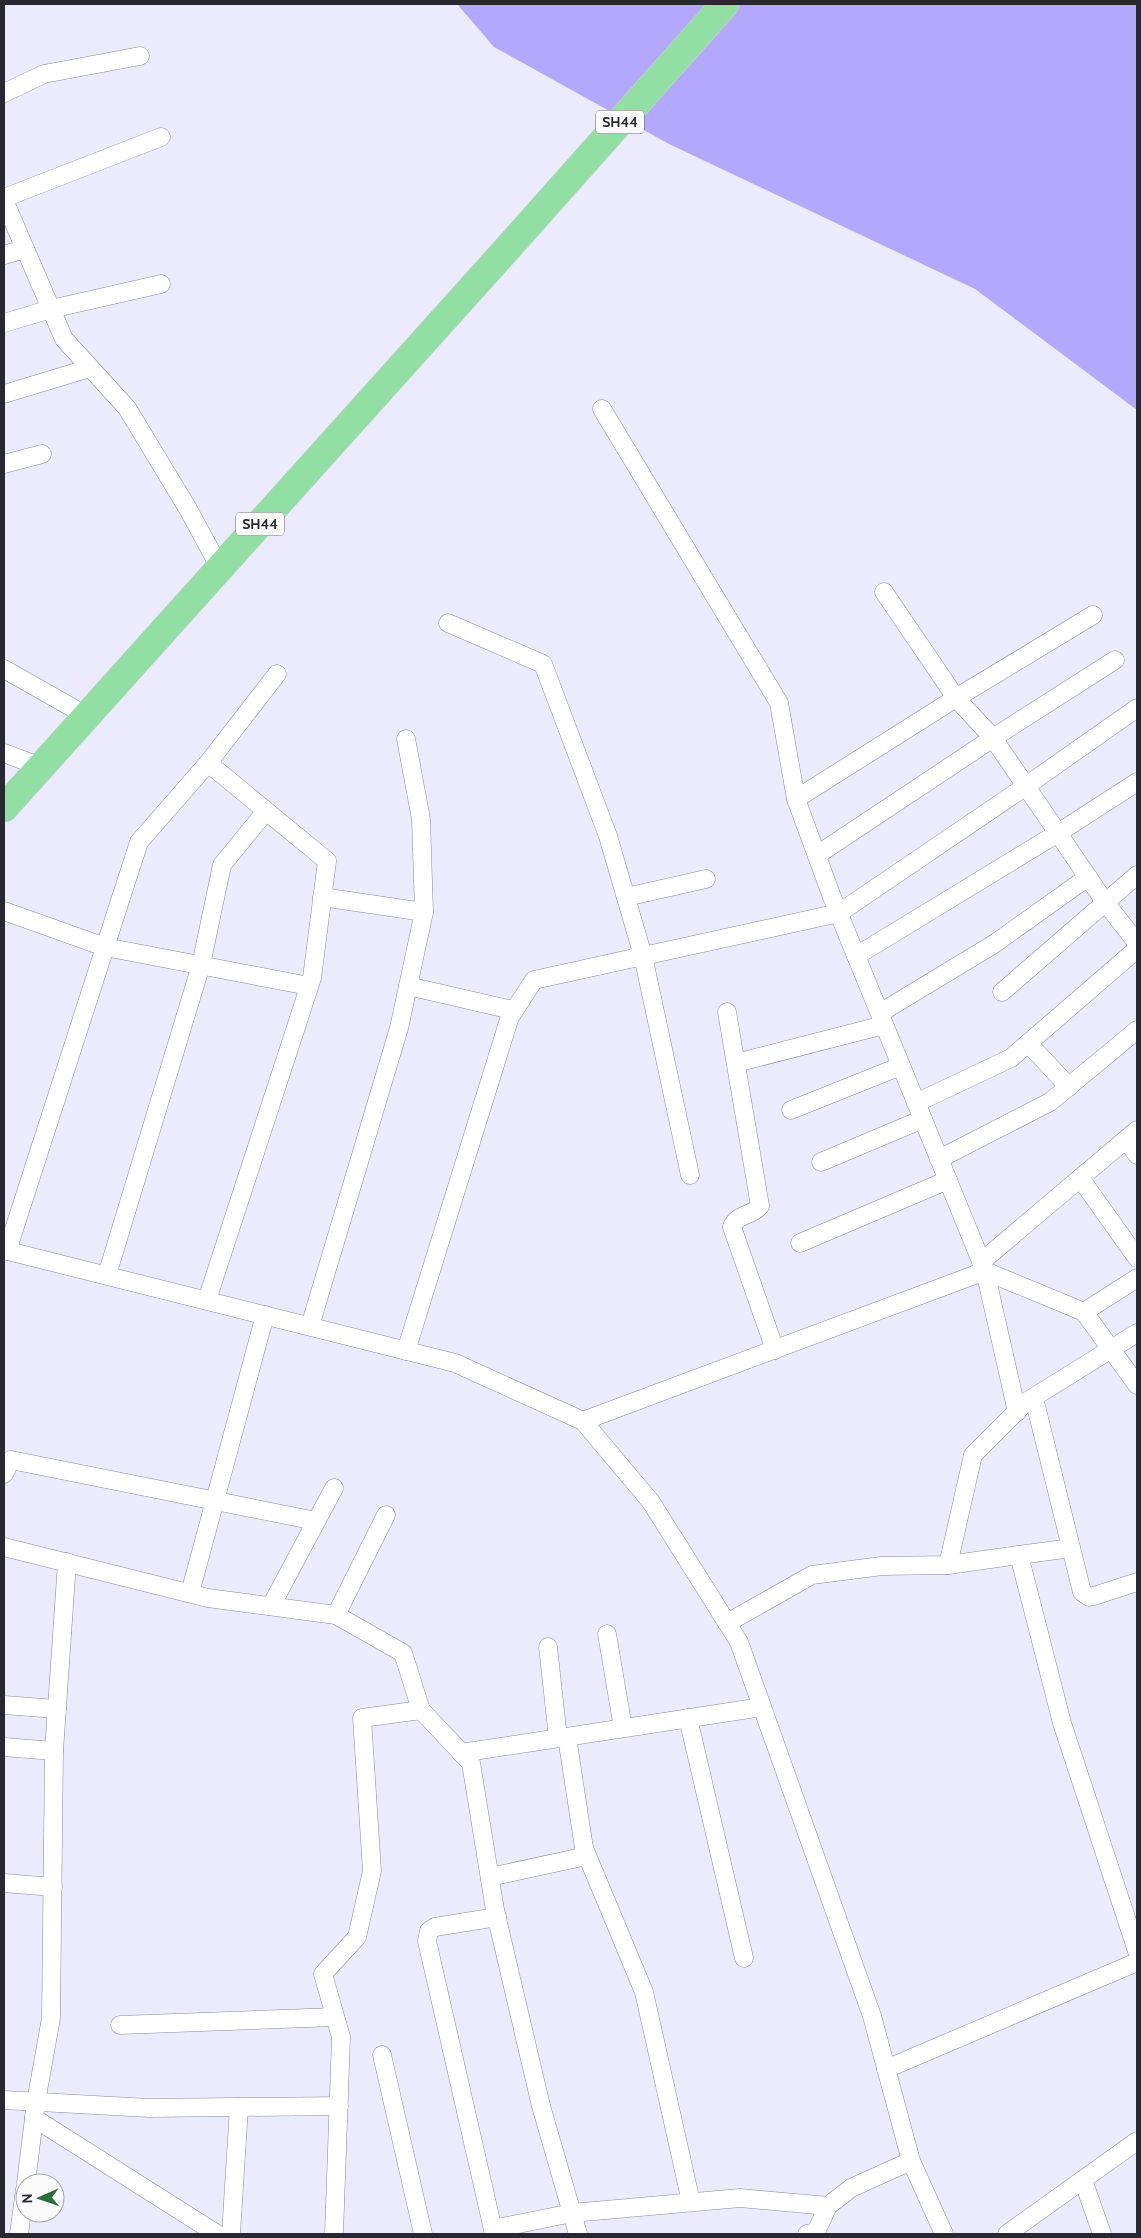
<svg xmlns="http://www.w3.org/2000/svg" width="1141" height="2238" font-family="Cabin,sans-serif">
	<rect width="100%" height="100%" fill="#ecebfd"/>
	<path fill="#b3a8fc" d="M457,4H1137V410L975,289L669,144L494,47Z"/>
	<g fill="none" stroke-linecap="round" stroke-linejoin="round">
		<defs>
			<g id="street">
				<path d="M4,93L44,74L140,56"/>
				<path d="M4,198L161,137"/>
				<path d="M4,200L64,339L127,408L188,509L220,568"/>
				<path d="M4,255L25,249"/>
				<path d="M4,323L51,309L161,284"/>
				<path d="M4,394L90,368"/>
				<path d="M602,409L779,703L796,799L832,897L985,1271L1017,1412"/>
				<path d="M4,464L42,454"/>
				<path d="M884,592L956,698L1093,615"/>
				<path d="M448,623L543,664L608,836L643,956L690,1175"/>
				<path d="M4,669L87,716"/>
				<path d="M406,739L421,819L424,912"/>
				<path d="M4,753L41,767"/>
				<path d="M208,763L277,674"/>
				<path d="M796,799L956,698L993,738L1105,902L1137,943"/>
				<path d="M817,855L993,738L1115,660"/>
				<path d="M626,897L706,879"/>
				<path d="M4,911L105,947L309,986"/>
				<path d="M856,956L1058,833L1137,782"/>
				<path d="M1002,992L1137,875"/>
				<path d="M727,1012L760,1206C752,1216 736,1214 732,1227L775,1350"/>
				<path d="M880,1013L994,944L1088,877"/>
				<path d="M510,1017L534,980L839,913L1026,786L1137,708"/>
				<path d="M1028,1043L1069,1087"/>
				<path d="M736,1063L884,1025"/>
				<path d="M916,1103L1011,1058L1137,949"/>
				<path d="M791,1110L901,1066"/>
				<path d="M1126,1140L1137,1155"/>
				<path d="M939,1159L1050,1102L1137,1030"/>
				<path d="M821,1162L923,1119"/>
				<path d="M1080,1178L1137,1258"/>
				<path d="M800,1243L948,1180"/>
				<path d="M4,1250L455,1363L583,1421L651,1502L739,1642L872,2016L911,2161L944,2234"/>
				<path d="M7,1251L139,842L208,763L327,861L312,978L207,1300"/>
				<path d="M981,1262L1137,1130"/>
				<path d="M107,1275L201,965L222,865L266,811"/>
				<path d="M1084,1312L1137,1278"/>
				<path d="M310,1326L399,1028L424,912L322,897"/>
				<path d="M406,1351L512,1010L408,986"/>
				<path d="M1034,1398L1082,1592L1089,1597L1094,1596L1137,1582"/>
				<path d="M583,1421L985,1271L1084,1312L1137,1385"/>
				<path d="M4,1474L11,1460L316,1521"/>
				<path d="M4,1547L208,1598L336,1615L403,1653L421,1710L471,1763L495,1910L541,2106L578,2234"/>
				<path d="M1019,1555L1071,1548"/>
				<path d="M948,1565L973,1455L1026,1402L1137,1333"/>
				<path d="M190,1593L265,1315"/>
				<path d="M271,1606L334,1488"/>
				<path d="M336,1615L386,1515"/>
				<path d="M727,1623L812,1575L882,1566L948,1565L1019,1555L1062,1723L1137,1951"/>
				<path d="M607,1634L623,1728"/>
				<path d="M548,1647L558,1738"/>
				<path d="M4,1705L57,1709"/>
				<path d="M688,1718L744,1958"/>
				<path d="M4,1747L54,1751L51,2018L36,2102L26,2183"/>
				<path d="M54,1751L67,1562"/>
				<path d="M461,1753L762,1707"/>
				<path d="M584,1848L644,1992L691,2202"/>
				<path d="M490,1877L582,1857L584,1848L567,1737"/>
				<path d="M4,1883L53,1887"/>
				<path d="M120,2025L335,2017"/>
				<path d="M382,2055L423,2234"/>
				<path d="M886,2069L1137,1962"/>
				<path d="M4,2100L149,2108L339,2106"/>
				<path d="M34,2118L217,2234"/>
				<path d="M1083,2180L1102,2234"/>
				<path d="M493,2229L572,2213L740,2198L828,2206"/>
				<path d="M19,2234L25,2189"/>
				<path d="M231,2234L239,2107"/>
				<path d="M334,2234L341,2037L323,1974L357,1937L372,1871L362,1718L421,1710"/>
				<path d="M494,2234L427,1941L429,1931L435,1927L497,1917"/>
				<path d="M807,2234L816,2232L828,2206L851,2188L911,2161"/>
				<path d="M1007,2234L1137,2141"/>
			</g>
			<path id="primary" d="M4,808L515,240L725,4"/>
		</defs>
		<use href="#street" stroke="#8987a3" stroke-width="19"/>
		<use href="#primary" stroke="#d0cfd2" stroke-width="29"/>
		<use href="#street" stroke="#fff" stroke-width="18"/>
		<use href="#primary" stroke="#92dfa4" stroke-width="28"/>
	</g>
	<g text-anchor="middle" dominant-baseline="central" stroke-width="5" stroke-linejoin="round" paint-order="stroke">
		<g fill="#fafafa" stroke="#67666e" stroke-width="1">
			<rect x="596" y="110.5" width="48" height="23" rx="4"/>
			<rect x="236" y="512.5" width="48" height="23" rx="4"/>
		</g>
		<g font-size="14" font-weight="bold" fill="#282732">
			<text x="620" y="122">SH44</text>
			<text x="260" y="524">SH44</text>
		</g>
	</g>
	<rect width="1141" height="2238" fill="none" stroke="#282732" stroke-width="10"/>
	<g transform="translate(40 2198) rotate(268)"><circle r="24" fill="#fafafa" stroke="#a6a6aa"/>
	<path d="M0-4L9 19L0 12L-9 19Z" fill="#2a6e39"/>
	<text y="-8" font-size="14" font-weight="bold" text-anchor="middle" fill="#282732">N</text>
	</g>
</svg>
